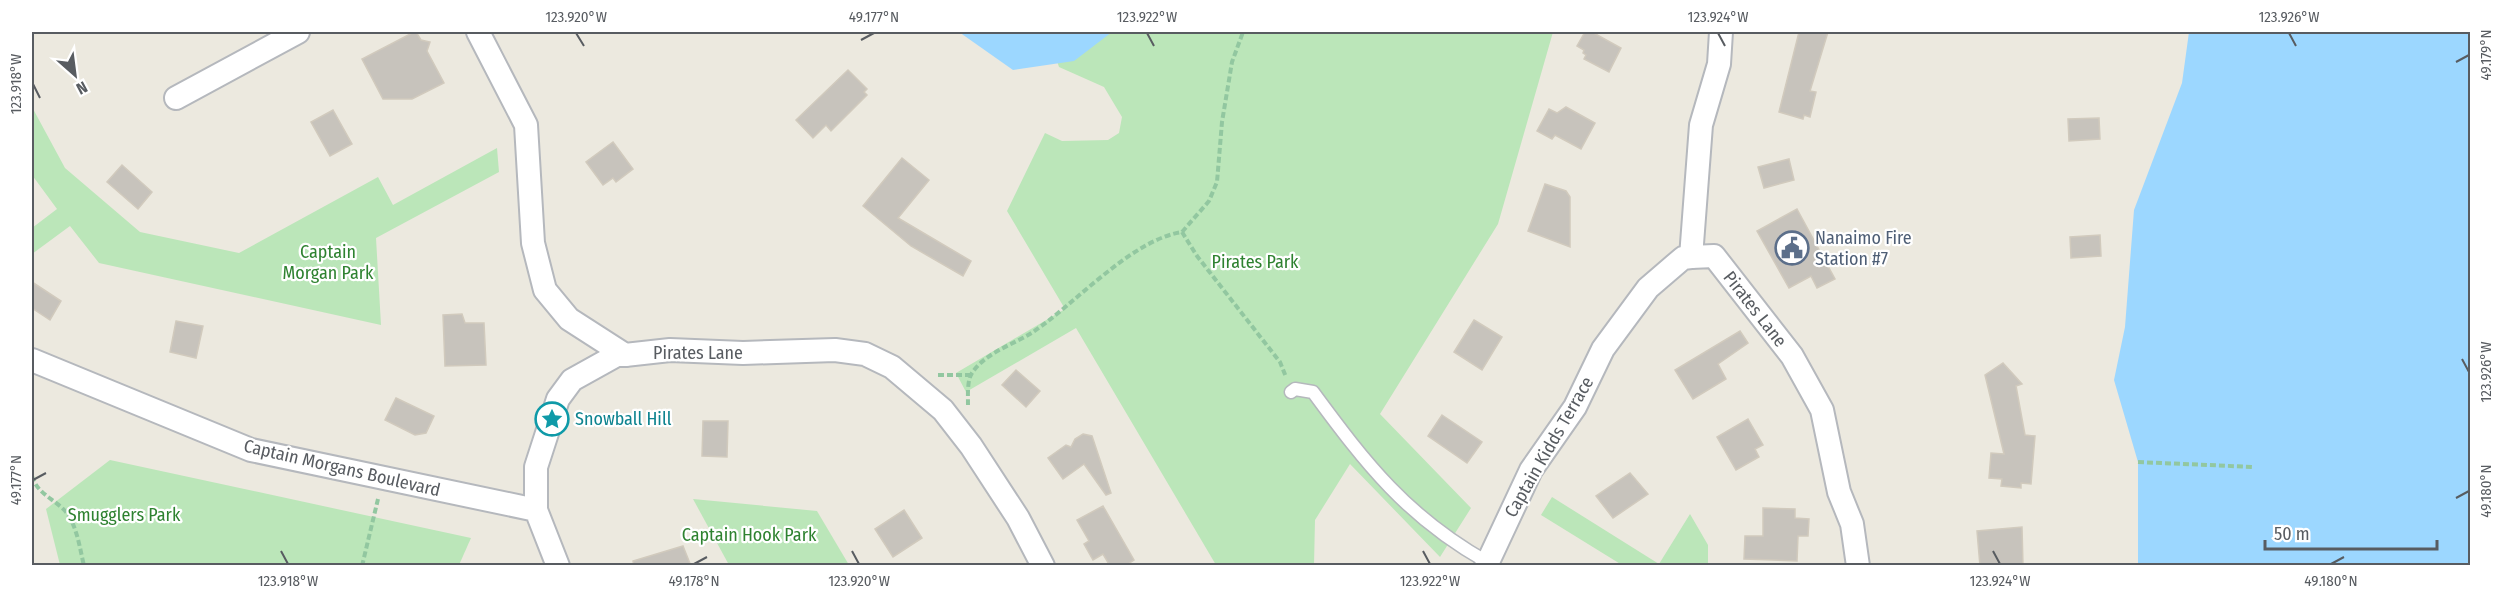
<svg xmlns="http://www.w3.org/2000/svg" width="2502" height="597" font-family="'Fira Sans Condensed',sans-serif">
	<rect width="100%" height="100%" fill="#ece9df"/>
	<g fill="#bbe6b9">
		<path d="M1091,32H1553L1498,224L1380,414L1471,508L1440,557L1350,464L1315,520L1314,565H1216L1076,328L966,392L956,373L1065,309L1007,211L1045,133L1062,141L1108,140L1119,133L1122,117L1104,87L1059,67L1055,55Z"/>
		<path d="M32,107L65,168L140,232L239,253L378,177L393,205L497,148L499,172L376,238L381,325L99,263L70,226L32,254V228L57,209L32,175Z"/>
		<path d="M110,460L471,538L459,565H60L46,509Z"/>
		<path d="M1552,497L1659,564L1690,514L1708,545V565H1622L1541,515Z"/>
		<path d="M693,499L817,511L849,565H729Z"/>
	</g>
	<g fill="#9cd7ff">
		<path d="M959,32H1112L1074,61L1013,70Z"/>
		<path d="M2189,32H2470V565H2138V462L2114,380L2125,327L2134,210L2182,83Z"/>
	</g>
	<g fill="#c7c3bc" stroke="#d1cabd" stroke-width="1.5">
		<path d="M414,32H416L421,40L430,42L427,51L444,83L412,99H383L362,59Z"/>
		<path d="M1585,32H1592L1621,48L1609,72L1584,59L1586,55L1583,53L1584,50L1577,46Z"/>
		<path d="M1799,32H1828L1810,91L1816,92L1810,117L1804,115L1803,119L1779,112Z"/>
		<path d="M848,70L867,89L864,92L867,95L831,131L826,125L813,138L796,120Z"/>
		<path d="M1566,107L1595,123L1581,149L1555,135L1552,139L1537,131L1549,109L1557,113Z"/>
		<path d="M333,110L352,144L330,156L311,122Z"/>
		<path d="M2099,118L2100,139L2069,141L2068,119Z"/>
		<path d="M613,142L633,169L616,182L613,178L603,185L586,162Z"/>
		<path d="M902,158L929,180L898,218L971,261L963,276L911,246L863,206Z"/>
		<path d="M1789,159L1794,180L1764,188L1758,167Z"/>
		<path d="M122,165L152,192L138,209L107,182Z"/>
		<path d="M1545,184L1566,191L1570,197V247L1528,231Z"/>
		<path d="M1797,209L1835,279L1817,288L1811,276L1789,288L1757,231Z"/>
		<path d="M2100,235L2101,256L2071,258L2070,237Z"/>
		<path d="M32,282L61,301L50,320L32,308Z"/>
		<path d="M462,314L465,323H484L486,365L445,366L443,315Z"/>
		<path d="M1474,320L1502,337L1482,370L1454,352Z"/>
		<path d="M176,321L203,326L196,358L170,352Z"/>
		<path d="M1740,331L1748,343L1718,364L1726,379L1693,399L1675,370Z"/>
		<path d="M2003,363L2022,384L2016,386L2025,435L2035,436L2031,484L2021,483V488L2001,486L2002,479L1989,478L1991,453L2004,454L1985,375Z"/>
		<path d="M1016,370L1040,391L1026,407L1002,385Z"/>
		<path d="M396,398L434,416L426,433L415,435L385,420Z"/>
		<path d="M1442,415L1482,442L1467,463L1428,436Z"/>
		<path d="M1748,419L1763,445L1755,449L1759,457L1736,470L1717,437Z"/>
		<path d="M703,421H728L727,457L702,456Z"/>
		<path d="M1083,434L1092,436L1111,493L1106,495L1084,464L1063,479L1048,458L1066,445L1071,447L1075,439Z"/>
		<path d="M1630,473L1648,494L1613,518L1596,496Z"/>
		<path d="M1103,506L1134,560L1125,566H1110L1103,554L1093,560L1084,544L1089,541L1077,520Z"/>
		<path d="M1763,508L1795,509V518L1809,519L1808,536H1798L1797,561L1744,559L1745,536H1763Z"/>
		<path d="M904,510L922,538L893,557L875,529Z"/>
		<path d="M2022,527L2023,566H1980L1977,531Z"/>
		<path d="M683,546L691,566H634L633,561Z"/>
	</g>
	<g fill="none" stroke-linecap="round" stroke-linejoin="round">
		<defs>
			<path id="service" d="M1291,392L1295,389L1313,392C1366,464 1407,517 1487,562"/>
			<g id="minor">
				<path d="M478,32L526,125L533,243L545,290L569,319L625,355L670,350L743,353L835,350L865,354L892,367L943,410L971,446L1018,518L1043,566"/>
				<path d="M1721,32L1719,64L1701,125L1691,257L1714,256L1792,356L1822,410L1839,492L1852,524L1858,566"/>
				<path d="M176,98L298,32"/>
				<path d="M32,360L251,450L536,510L558,566"/>
				<path d="M536,510V467L558,399L572,380L617,355H625"/>
				<path d="M1486,566L1531,470L1575,407L1603,349L1648,288L1683,258L1691,257"/>
			</g>
		</defs>
		<use href="#service" stroke="#b5b8bd" stroke-width="15"/>
		<use href="#minor" stroke="#b5b8bd" stroke-width="26"/>
		<g stroke="#92c7a0" stroke-width="4" stroke-dasharray="6 3" stroke-linecap="butt">
			<path d="M1182,232L1197,256L1280,362L1286,377"/>
			<path d="M938,375H970"/>
			<path d="M968,405C968,396 967,380 972,373C986,352 1013,345 1033,332C1075,304 1131,240 1182,232L1209,201L1217,182L1222,122L1232,62L1243,32"/>
			<path d="M2138,462L2254,467"/>
			<path d="M32,476C37,494 55,499 66,512C77,526 80,549 84,566"/>
			<path d="M362,566L378,499"/>
		</g>
		<use href="#service" stroke="#fff" stroke-width="12"/>
		<use href="#minor" stroke="#fff" stroke-width="22"/>
	</g>
	<path fill="none" stroke="#585c61" stroke-width="2" d="M576,33L584,46M1147,33L1154,46M1718,33L1725,46M2289,33L2296,46M861,40L874,33M2456,62L2469,55M33,84L40,98M2462,359L2469,372M33,480L46,473M2456,498L2469,491M281,551L288,564M852,551L859,564M1423,551L1430,564M1993,551L2000,564M694,564L707,557M2331,564L2344,557"/>
	<defs>
		<symbol id="civic-ring" viewBox="-11 -11 22 22"><circle r="9.5" fill="#fff" stroke="#5c6f8a" stroke-width="1.5"/><path d="M-.6-6.5H3V-4.5H.6V-3L4-1V1h2V6H-6V1h2V-1L-.6-3ZM-1.2 2.5V6h2.4V2.5Z" fill="#5c6f8a"/></symbol>
		<symbol id="sight-ring" viewBox="-11 -11 22 22"><circle r="9.5" fill="#fff" stroke="#0f9aa8" stroke-width="1.5"/><path d="M0-6L1.8-2.2L6-1.7L2.9 1.2L3.7 5.4L0 3.3L-3.7 5.4L-2.9 1.2L-6-1.7L-1.8-2.2Z" fill="#0f9aa8"/></symbol>
	</defs>
	<g fill-rule="evenodd">
		<use href="#civic-ring" x="1773" y="229" width="38" height="38"/>
		<use href="#sight-ring" x="533" y="400" width="38" height="38"/>
	</g>
	<g text-anchor="middle" dominant-baseline="central" stroke-width="4.5" stroke-linejoin="round" paint-order="stroke">
		<g font-size="18" fill="#4e5e75" stroke="#fff" text-anchor="start">
			<text x="1815" y="238">Nanaimo Fire<tspan x="1815" dy="21">Station #7</tspan></text>
		</g>
		<g font-size="18" fill="#2e8230" stroke="#fff">
			<text x="328" y="252">Captain<tspan x="328" dy="21">Morgan Park</tspan></text>
			<text x="1255" y="262">Pirates Park</text>
			<text x="124" y="515">Smugglers Park</text>
			<text x="749" y="535">Captain Hook Park</text>
		</g>
		<g font-size="18" fill="#585c61" stroke="#fff">
			<text transform="translate(1755 309) rotate(52)">Pirates Lane</text>
			<text x="698" y="353">Pirates Lane</text>
			<text transform="translate(1549 447) rotate(-60)">Captain Kidds Terrace</text>
			<text transform="translate(342 468) rotate(13)">Captain Morgans Boulevard</text>
		</g>
		<g font-size="18" fill="#0d838f" stroke="#fff" text-anchor="start">
			<text x="575" y="419">Snowball Hill</text>
		</g>
	</g>
	<rect width="2502" height="597" fill="none" stroke="#ffffff" stroke-width="66"/>
	<g transform="translate(75 75) rotate(152)" stroke="#ffffff" stroke-width="4.5" paint-order="stroke">
	<path d="M0-4.5L10 22L0 15L-10 22Z" fill="#585c61"/>
	<text y="-9" font-size="16" font-weight="bold" text-anchor="middle" fill="#585c61">N</text>
	</g>
	<path d="M2265 540v9h172v-9" fill="none" stroke="#585c61" stroke-width="3"/>
	<text x="2274" y="540" font-size="18" fill="#585c61" stroke="#ffffff" stroke-width="4.5" paint-order="stroke">50 m</text>
	<rect x="33" y="33" width="2436" height="531" fill="none" stroke="#585c61" stroke-width="2"/>
	<g font-size="15" text-anchor="middle" fill="#585c61">
		<text x="576" y="22">123.920°W</text>
		<text x="874" y="22">49.177°N</text>
		<text x="1147" y="22">123.922°W</text>
		<text x="1718" y="22">123.924°W</text>
		<text x="2289" y="22">123.926°W</text>
		<text transform="translate(2486 55) rotate(-90)" y="5">49.179°N</text>
		<text transform="translate(16 84) rotate(-90)" y="5">123.918°W</text>
		<text transform="translate(2486 372) rotate(-90)" y="5">123.926°W</text>
		<text transform="translate(16 480) rotate(-90)" y="5">49.177°N</text>
		<text transform="translate(2486 491) rotate(-90)" y="5">49.180°N</text>
		<text x="288" y="586">123.918°W</text>
		<text x="694" y="586">49.178°N</text>
		<text x="859" y="586">123.920°W</text>
		<text x="1430" y="586">123.922°W</text>
		<text x="2000" y="586">123.924°W</text>
		<text x="2331" y="586">49.180°N</text>
	</g>
</svg>
